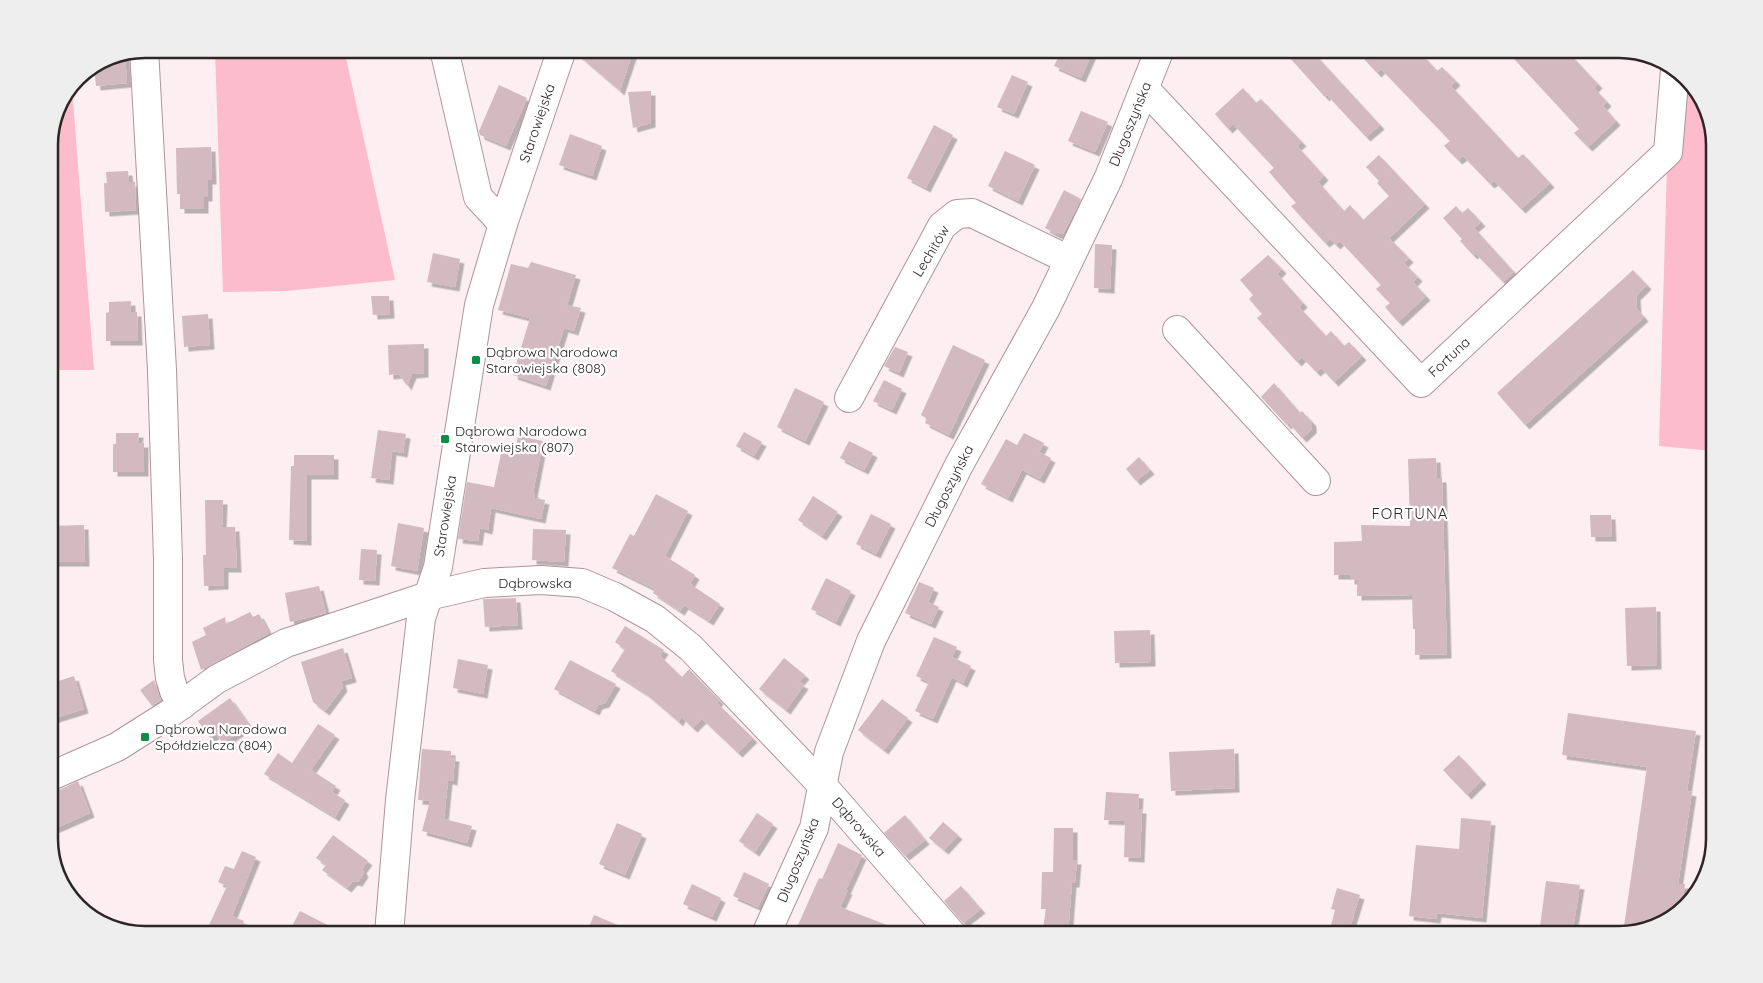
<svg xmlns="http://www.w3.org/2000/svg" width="1763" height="983" font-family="Quicksand,sans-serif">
	<defs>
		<filter id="shadow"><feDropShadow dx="4.5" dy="4.5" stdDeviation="0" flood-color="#0004"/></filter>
	</defs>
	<rect width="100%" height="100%" fill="#fceef1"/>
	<g fill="#fcbccc">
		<path d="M215,49H344L395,280L286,291L223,292Z"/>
		<path d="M1681,76L1701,96L1714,138V451L1659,446L1667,165Z"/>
		<path d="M72,88L94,370H49V138Z"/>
	</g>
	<g fill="#d2bac0" filter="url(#shadow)">
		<path d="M577,49H634L620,91L577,54Z"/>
		<path d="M1062,49H1094L1081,78L1054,66Z"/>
		<path d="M1282,49H1310L1380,125L1366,137L1327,95L1325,97Z"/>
		<path d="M1374,49H1417L1437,71L1442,67L1456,81L1451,86L1491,129L1518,158L1523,154L1550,183L1521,209L1494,181L1490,184L1463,156L1458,160L1444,146L1450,141L1381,69L1377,73L1364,59Z"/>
		<path d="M1505,49H1565L1598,84L1594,88L1607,102L1603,106L1616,121L1588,147L1574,133L1579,129Z"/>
		<path d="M118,54L125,55L127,83L96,86L94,65L108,56Z"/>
		<path d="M1012,75L1028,82L1014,114L997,107Z"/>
		<path d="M499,85L527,98L506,146L480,135L479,131Z"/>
		<path d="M1243,88L1256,103L1261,99L1302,142L1297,146L1324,176L1318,182L1344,211L1350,205L1363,220L1389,196L1377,183L1379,181L1366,167L1379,155L1425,204L1389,238L1409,258L1404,263L1418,277L1413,282L1426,296L1398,322L1385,307L1390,303L1376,289L1381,285L1340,241L1336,245L1330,239L1325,243L1291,206L1296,203L1269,172L1274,168L1233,124L1228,129L1215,114Z"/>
		<path d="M651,91V123L633,128L628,92Z"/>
		<path d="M1081,111L1108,122L1095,152L1068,141Z"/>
		<path d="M934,125L953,135L926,188L907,178Z"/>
		<path d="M570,134L602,146L592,176L559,165Z"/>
		<path d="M211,147L212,180H208V197H204V209H180V194H177L176,148Z"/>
		<path d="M1005,151L1035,165L1018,201L988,186Z"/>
		<path d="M128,171L129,182H135L136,210L105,212L104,183H107L106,172Z"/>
		<path d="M1064,190L1081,199L1063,234H1056L1045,228Z"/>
		<path d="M1456,206L1462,213L1468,208L1481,222L1474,228L1514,272L1503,282L1475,253L1473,255L1460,241L1462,239L1443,218Z"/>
		<path d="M1095,244L1112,245L1110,289L1094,288Z"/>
		<path d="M433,253L460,259L455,287L427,282Z"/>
		<path d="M1268,255L1282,269L1277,274L1303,303L1299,307L1312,321L1326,336L1331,331L1344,346L1349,342L1362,356L1334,382L1321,368L1316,372L1302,357L1297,362L1257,318L1262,314L1249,299L1253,295L1240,280Z"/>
		<path d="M531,262L576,275L567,305L581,308L574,331L564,328L546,386L513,375L530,318L498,310L511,264L528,268Z"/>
		<path d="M1633,270L1647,285L1636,296L1637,309L1644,317L1525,425L1497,393Z"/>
		<path d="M371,296H389L390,314L373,315Z"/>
		<path d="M131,301V312H137L138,341H106V313L109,312V302Z"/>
		<path d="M208,314L210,345L184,347L182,316Z"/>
		<path d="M424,344V373L412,374L407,386L399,374L389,375L388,345Z"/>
		<path d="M953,345L985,360L949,435L925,423L927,419L921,415Z"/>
		<path d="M895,347L908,352L899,373L884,366Z"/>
		<path d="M884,380L902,389L892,410L873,401Z"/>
		<path d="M1274,383L1300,413L1302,411L1312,422V429L1302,438L1289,423L1287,425L1261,397Z"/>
		<path d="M795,388L824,402L805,441L777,427Z"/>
		<path d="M378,430L406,434L403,453L392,451L389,480L371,478Z"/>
		<path d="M744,432L762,442L754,456L736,446Z"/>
		<path d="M116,433H139L138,443H144V472H113V444H116Z"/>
		<path d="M1024,433L1044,443L1039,452L1051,458L1040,479L1022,470L1008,498L981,484L1006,439L1017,445Z"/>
		<path d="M518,436L543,441L533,493H535L534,498L545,500L541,519L491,508L488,530L480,528L478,541L458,539L467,482L494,487L502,449L515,452Z"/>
		<path d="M849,441L873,453L864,470L840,458Z"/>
		<path d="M294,455H334V475H307V541L289,540L291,466H294Z"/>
		<path d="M1139,457L1150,470L1136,481L1126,469Z"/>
		<path d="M1436,458L1437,478H1442L1447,654L1415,655V629H1413L1412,595L1357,596V579L1350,580V575H1334V542L1362,541L1361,525L1410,526L1408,459Z"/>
		<path d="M656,494L688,511L665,556L695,575L690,584L720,604L709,621L684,605L680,611L653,593L655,589L612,568L630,534L634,536Z"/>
		<path d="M813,496L838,512L822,536L798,520Z"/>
		<path d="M205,500H223L222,527H235L237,568H224V585L204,586L203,555H206Z"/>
		<path d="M871,514L891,524L876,554L856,544Z"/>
		<path d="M1590,515H1611L1612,537H1591Z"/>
		<path d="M398,523L424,528L417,571L391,566Z"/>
		<path d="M84,525L85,562H49V526Z"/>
		<path d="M533,529L566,530L564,562L532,560Z"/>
		<path d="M361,549L377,550L375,581L359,580Z"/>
		<path d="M826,578L851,591L836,622L811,609Z"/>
		<path d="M919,582L934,588L928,602L939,607L931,624L905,613Z"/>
		<path d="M319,586L326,613L290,622L285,593Z"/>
		<path d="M516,598L518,625L485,627L483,599Z"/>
		<path d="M1656,607L1657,665L1627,666L1625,608Z"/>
		<path d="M250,612L253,617L259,614L269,633L201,670L192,642L206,635L203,628L225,617L226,624Z"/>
		<path d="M625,626L664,650L660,656L682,677L689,669L719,700L717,703L753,738L738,753L702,719L693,728L681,717L679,722L645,693L611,671L625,649L615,642Z"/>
		<path d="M1150,630L1151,662L1115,663L1114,631Z"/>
		<path d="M934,637L957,647L952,657L971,666L963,683L952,677L933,719L915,711L929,682L916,676Z"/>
		<path d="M343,648L352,678L341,681L343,687L325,711L313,702L301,662Z"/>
		<path d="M784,658L805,675L799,682L804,685L786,710L759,689Z"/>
		<path d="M458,659L488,665L483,694L453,688Z"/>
		<path d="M570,660L616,684L605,703L598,705L595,711L554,689Z"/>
		<path d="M74,676L84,709L52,719L49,709V684Z"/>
		<path d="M154,680L161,700L152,706L140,690Z"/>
		<path d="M230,698L249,725L223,743L216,734L210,738L198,721Z"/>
		<path d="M882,699L908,718L884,750L858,730Z"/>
		<path d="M1568,713L1696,731L1687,791L1692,792L1678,884H1685L1682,906L1667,921L1623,933L1647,767L1562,755Z"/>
		<path d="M318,724L335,735L311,770L336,786L332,792L345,800L335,817L264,774L278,753L292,763Z"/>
		<path d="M422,749L451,751V757H455L453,781L448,780L444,819L472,826L467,843L422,831L430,801L418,800Z"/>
		<path d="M1234,749L1235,788L1171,791L1169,752Z"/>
		<path d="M1459,755L1482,780L1467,795L1443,770Z"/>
		<path d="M78,781L90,813L49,831V795Z"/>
		<path d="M1106,792L1139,794L1138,809H1142L1140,858L1124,857L1125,821L1104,820Z"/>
		<path d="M757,813L773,824L755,852L739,841Z"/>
		<path d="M905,815L925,840L905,856L884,833Z"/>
		<path d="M1461,818L1491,821L1482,918L1437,913L1436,919L1409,916L1416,845L1459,849Z"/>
		<path d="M943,822L958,835L944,850L929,838Z"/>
		<path d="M617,823L642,834L625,875L599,864Z"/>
		<path d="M1054,828H1073V860H1077L1075,883H1072L1068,934H1042L1046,909H1041L1042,872H1053Z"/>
		<path d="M333,835L368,861L362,869L364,873L358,882L353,881L347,888L322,870L326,865L316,858Z"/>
		<path d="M838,843L862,855L846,890H848L840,907L908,933L907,934H794L819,878L822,879Z"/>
		<path d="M242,851L256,857L232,916L244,921L238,934H205L227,886L218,882L225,866L234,869Z"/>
		<path d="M744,872L769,884L758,907L733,896Z"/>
		<path d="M1546,881L1580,885L1572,934H1539Z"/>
		<path d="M692,884L721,898L712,917L683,904Z"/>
		<path d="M961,886L981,909L963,923L944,901Z"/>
		<path d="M1337,888L1360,895L1348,934L1330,929L1335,910L1331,909Z"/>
		<path d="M300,911L345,934H288Z"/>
		<path d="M594,915L639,934H586Z"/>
	</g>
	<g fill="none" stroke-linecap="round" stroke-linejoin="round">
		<defs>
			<g id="minor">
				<path d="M144,49L162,370L168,559V660L170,678L174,691L182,705"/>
				<path d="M444,49L478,197L503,224"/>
				<path d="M1145,89L1421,383L1668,152L1675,70"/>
				<path d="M1177,330L1316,481"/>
				<path d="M849,398L942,226L957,214L972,213L1069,260"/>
				<path d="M49,777L117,747L169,714L217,679L286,643L428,596L484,583L541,580L582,583L615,597L655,619L691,648L823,786L952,934"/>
				<path d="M389,934L400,800L421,618L438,567L479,305L503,224L562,49"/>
				<path d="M766,934L814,828L829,752L871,641L959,465L1046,308L1109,177L1160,49"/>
			</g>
		</defs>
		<use href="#minor" stroke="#ac959b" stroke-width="30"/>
		<use href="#minor" stroke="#fff" stroke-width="28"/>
	</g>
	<g fill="#0e8d49" stroke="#fff" stroke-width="2">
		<rect x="471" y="355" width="10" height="10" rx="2.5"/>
		<rect x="440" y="434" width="10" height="10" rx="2.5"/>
		<rect x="140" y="732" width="10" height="10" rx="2.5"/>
	</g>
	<g text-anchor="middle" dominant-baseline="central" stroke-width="4.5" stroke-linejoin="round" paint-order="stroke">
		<g font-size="14" fill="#2e2527" stroke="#fff">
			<text transform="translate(537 123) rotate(-71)">Starowiejska</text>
			<text transform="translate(1130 124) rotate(-68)">Długoszyńska</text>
			<text transform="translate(931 251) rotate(-59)">Lechitów</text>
			<text transform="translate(1449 357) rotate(-43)">Fortuna</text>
			<text transform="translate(949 486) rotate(-63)">Długoszyńska</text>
			<text transform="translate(445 516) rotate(-81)">Starowiejska</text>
			<text x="535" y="583">Dąbrowska</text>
			<text transform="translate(859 827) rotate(49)">Dąbrowska</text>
			<text transform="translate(798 860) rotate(-68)">Długoszyńska</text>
		</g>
		<g font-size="14" fill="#2e2527" stroke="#fff" text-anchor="start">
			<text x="486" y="352">Dąbrowa Narodowa<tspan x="486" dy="16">Starowiejska (808)</tspan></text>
			<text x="455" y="431">Dąbrowa Narodowa<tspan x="455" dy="16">Starowiejska (807)</tspan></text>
			<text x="155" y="729">Dąbrowa Narodowa<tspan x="155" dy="16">Spółdzielcza (804)</tspan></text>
		</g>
		<g font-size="15" letter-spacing="1" fill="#2e2527" stroke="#fff">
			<text x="1410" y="513">FORTUNA</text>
		</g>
	</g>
	<path d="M0 0H1763V983H0ZM145 58H1619A87 87 0 0 1 1706 145V839A87 87 0 0 1 1619 926H145A87 87 0 0 1 58 839V145A87 87 0 0 1 145 58Z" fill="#eee" fill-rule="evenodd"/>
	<path fill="none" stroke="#2e2527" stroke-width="2.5" d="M145 58H1619A87 87 0 0 1 1706 145V839A87 87 0 0 1 1619 926H145A87 87 0 0 1 58 839V145A87 87 0 0 1 145 58Z"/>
</svg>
